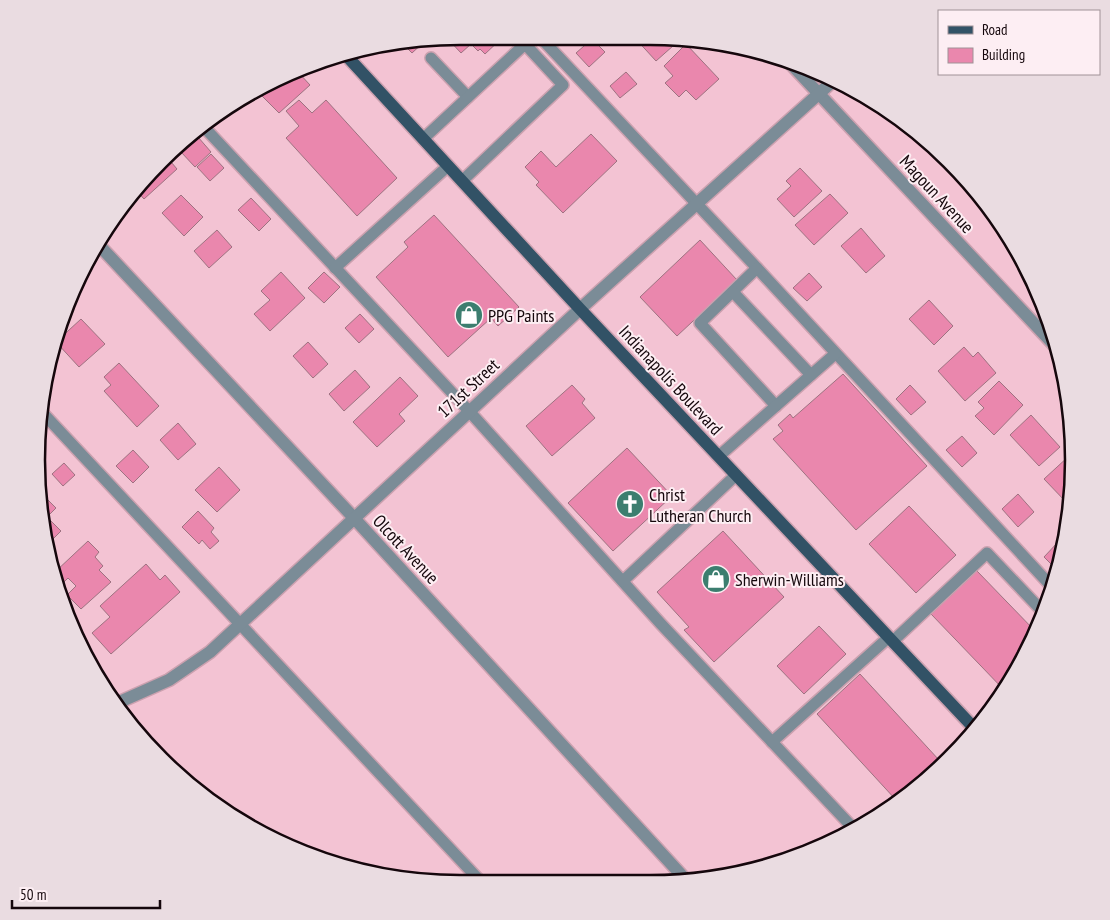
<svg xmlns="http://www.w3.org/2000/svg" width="1110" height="920" font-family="'PT Sans Narrow',sans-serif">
	<rect width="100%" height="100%" fill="#f3c3d3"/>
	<g fill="#ea87ad" stroke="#9e7281">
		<path d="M460,36H501L502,38L485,54L480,49L478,51L471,44L461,53L447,38Z"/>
		<path d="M634,37H678L682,38L656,61Z"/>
		<path d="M592,39L605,52L589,67L576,53Z"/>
		<path d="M425,41L412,53L403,44Z"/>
		<path d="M686,44L719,79L696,100L686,90L679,97L665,83L673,76L664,66Z"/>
		<path d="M298,72L310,85L279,113L256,90Z"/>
		<path d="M626,72L637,84L620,98L610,86Z"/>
		<path d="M299,100L312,113L326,100L397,178L357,216L286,138L299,126L286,111Z"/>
		<path d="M591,134L617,161L563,213L536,185L539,182L525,167L541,151L556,167Z"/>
		<path d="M198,137L211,152L195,167L181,152Z"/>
		<path d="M211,154L224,168L210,181L197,167Z"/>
		<path d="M166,156L177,169L144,199L136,190L161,160Z"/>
		<path d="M800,168L822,191L794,217L777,199L791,186L786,181Z"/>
		<path d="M830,194L848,213L814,245L795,225Z"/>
		<path d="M181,195L203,217L184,236L162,213Z"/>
		<path d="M251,198L271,219L259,231L238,210Z"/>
		<path d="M434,215L519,307L498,326L491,318L448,357L376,277L408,247L404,242Z"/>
		<path d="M861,228L885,256L866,273L841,246Z"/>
		<path d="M217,230L232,247L209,268L194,251Z"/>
		<path d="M700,240L737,280L677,336L640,297Z"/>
		<path d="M281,272L305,298L270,331L254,314L270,300L261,291Z"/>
		<path d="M324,272L340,287L324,303L308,288Z"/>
		<path d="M809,273L822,287L807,301L793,288Z"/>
		<path d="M929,300L953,326L934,345L909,319Z"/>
		<path d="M360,314L374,329L359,343L345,328Z"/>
		<path d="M81,319L105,344L79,367L56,342Z"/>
		<path d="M308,342L328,364L313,378L293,356Z"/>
		<path d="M964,347L973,357L978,352L996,373L965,401L938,371Z"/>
		<path d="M119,363L159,406L137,427L104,391L111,385L104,377Z"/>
		<path d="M355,370L370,387L344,411L329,394Z"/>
		<path d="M843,374L927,466L856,530L773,439L783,431L778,425L790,414L793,418Z"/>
		<path d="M400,377L418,396L399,414L405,421L377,447L353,422Z"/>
		<path d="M999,381L1023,405L994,435L975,416L984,408L978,402Z"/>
		<path d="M572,385L585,399L582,403L595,418L552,456L526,426Z"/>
		<path d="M910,385L926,402L911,415L896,399Z"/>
		<path d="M1031,415L1060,447L1039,466L1010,435Z"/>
		<path d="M178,423L196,444L178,460L160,440Z"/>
		<path d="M962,436L977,453L962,467L946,450Z"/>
		<path d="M627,448L672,496L613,551L568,503Z"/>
		<path d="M133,450L149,467L133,483L116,466Z"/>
		<path d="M1069,456L1074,461L1070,500L1067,503L1044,479Z"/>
		<path d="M64,463L75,475L63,486L52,474Z"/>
		<path d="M219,467L240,490L217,512L195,490Z"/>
		<path d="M39,491L56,508L47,517L61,531L53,539L47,533L45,535L40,516Z"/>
		<path d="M1018,494L1034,512L1018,527L1002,509Z"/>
		<path d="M909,506L956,555L916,593L869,544Z"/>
		<path d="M198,511L214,528L211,532L219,541L210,549L202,540L199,544L182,527Z"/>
		<path d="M723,531L784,597L714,662L684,630L689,627L657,592Z"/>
		<path d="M88,541L99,552L95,557L103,566L99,570L111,582L81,609L67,595L76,586L68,578L62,584L57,578L55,572Z"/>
		<path d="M1059,541L1065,546L1057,570L1044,557Z"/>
		<path d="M146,564L160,580L165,575L180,592L111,654L92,633L110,617L100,606Z"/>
		<path d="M977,571L1036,632L1005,691L931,614Z"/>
		<path d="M819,626L846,654L804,694L777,666Z"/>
		<path d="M860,674L939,760L896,800L817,714Z"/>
	</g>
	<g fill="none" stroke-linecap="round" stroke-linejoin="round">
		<defs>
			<g id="lane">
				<path d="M540,37L757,268L1052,587"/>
				<path d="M431,58L468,97"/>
				<path d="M204,127L469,411L661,624L854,829"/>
				<path d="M423,139L525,44L563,85L462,181"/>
				<path d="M335,268L448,166"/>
				<path d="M757,268L700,323L776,406"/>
				<path d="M733,292L811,375"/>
				<path d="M41,411L482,883"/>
				<path d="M719,456L835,354"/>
				<path d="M623,581L736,475"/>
				<path d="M893,641L987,553L1044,613"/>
				<path d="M772,742L889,637"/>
			</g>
			<g id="street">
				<path d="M791,64L1057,348"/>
				<path d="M98,244L354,518L686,880"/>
				<path d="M115,704L169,680L210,652L580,309L834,80"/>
			</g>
			<path id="primary" d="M344,53L580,309L975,729"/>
		</defs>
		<use href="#lane" stroke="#cba1af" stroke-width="14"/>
		<use href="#street" stroke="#cba1af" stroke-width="15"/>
		<use href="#primary" stroke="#cba1af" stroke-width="15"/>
		<use href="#lane" stroke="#7b8c97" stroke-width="11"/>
		<use href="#street" stroke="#7b8c97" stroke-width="12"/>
		<use href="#primary" stroke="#325266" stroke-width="12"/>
	</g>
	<defs>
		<symbol id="shop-disc" viewBox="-11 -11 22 22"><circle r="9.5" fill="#3c7e6f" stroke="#fdeef3"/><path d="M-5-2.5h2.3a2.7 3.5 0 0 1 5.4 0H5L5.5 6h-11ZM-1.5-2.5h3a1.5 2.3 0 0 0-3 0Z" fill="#fff"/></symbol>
		<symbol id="church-disc" viewBox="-11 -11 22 22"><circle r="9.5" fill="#3c7e6f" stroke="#fdeef3"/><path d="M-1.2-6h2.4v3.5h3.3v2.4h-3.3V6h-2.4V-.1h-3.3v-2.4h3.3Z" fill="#fff"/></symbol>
	</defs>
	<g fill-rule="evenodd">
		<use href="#shop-disc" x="453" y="299" width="32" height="32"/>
		<use href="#church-disc" x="614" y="488" width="32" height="32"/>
		<use href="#shop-disc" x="700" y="563" width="32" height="32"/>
	</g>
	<g text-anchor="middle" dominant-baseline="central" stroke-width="4" stroke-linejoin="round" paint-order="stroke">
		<g font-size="18" fill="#15070c" stroke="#fdeef3">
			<text transform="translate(937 194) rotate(47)">Magoun Avenue</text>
			<text transform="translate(671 380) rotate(47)">Indianapolis Boulevard</text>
			<text transform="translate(468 388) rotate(-43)">171st Street</text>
			<text transform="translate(406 549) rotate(47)">Olcott Avenue</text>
		</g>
		<g font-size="18" fill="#15070c" stroke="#fdeef3" text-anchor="start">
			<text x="488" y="315">PPG Paints</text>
			<text x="649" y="494">Christ<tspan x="649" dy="21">Lutheran Church</tspan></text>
			<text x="735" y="579">Sherwin-Williams</text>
		</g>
	</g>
	<path d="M0 0H1110V920H0ZM460 45H650A415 415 0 0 1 1065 460V460A415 415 0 0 1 650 875H460A415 415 0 0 1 45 460V460A415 415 0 0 1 460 45Z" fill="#eadce1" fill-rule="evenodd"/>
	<path fill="none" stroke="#15070c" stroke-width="2.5" d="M460 45H650A415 415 0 0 1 1065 460V460A415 415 0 0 1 650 875H460A415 415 0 0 1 45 460V460A415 415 0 0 1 460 45Z"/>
	<rect x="938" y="10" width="162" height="65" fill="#fdeef3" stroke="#a09297"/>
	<rect x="948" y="26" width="25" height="8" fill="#325266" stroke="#a09297"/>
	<text x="982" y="35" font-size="15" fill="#15070c">Road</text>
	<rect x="948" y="48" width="25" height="15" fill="#ea87ad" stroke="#a09297"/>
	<text x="982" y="60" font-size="15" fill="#15070c">Building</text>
	<path d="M12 900v8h148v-8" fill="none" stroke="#15070c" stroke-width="2.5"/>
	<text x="20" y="900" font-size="15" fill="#15070c" stroke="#fdeef3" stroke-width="4" paint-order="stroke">50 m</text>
</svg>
